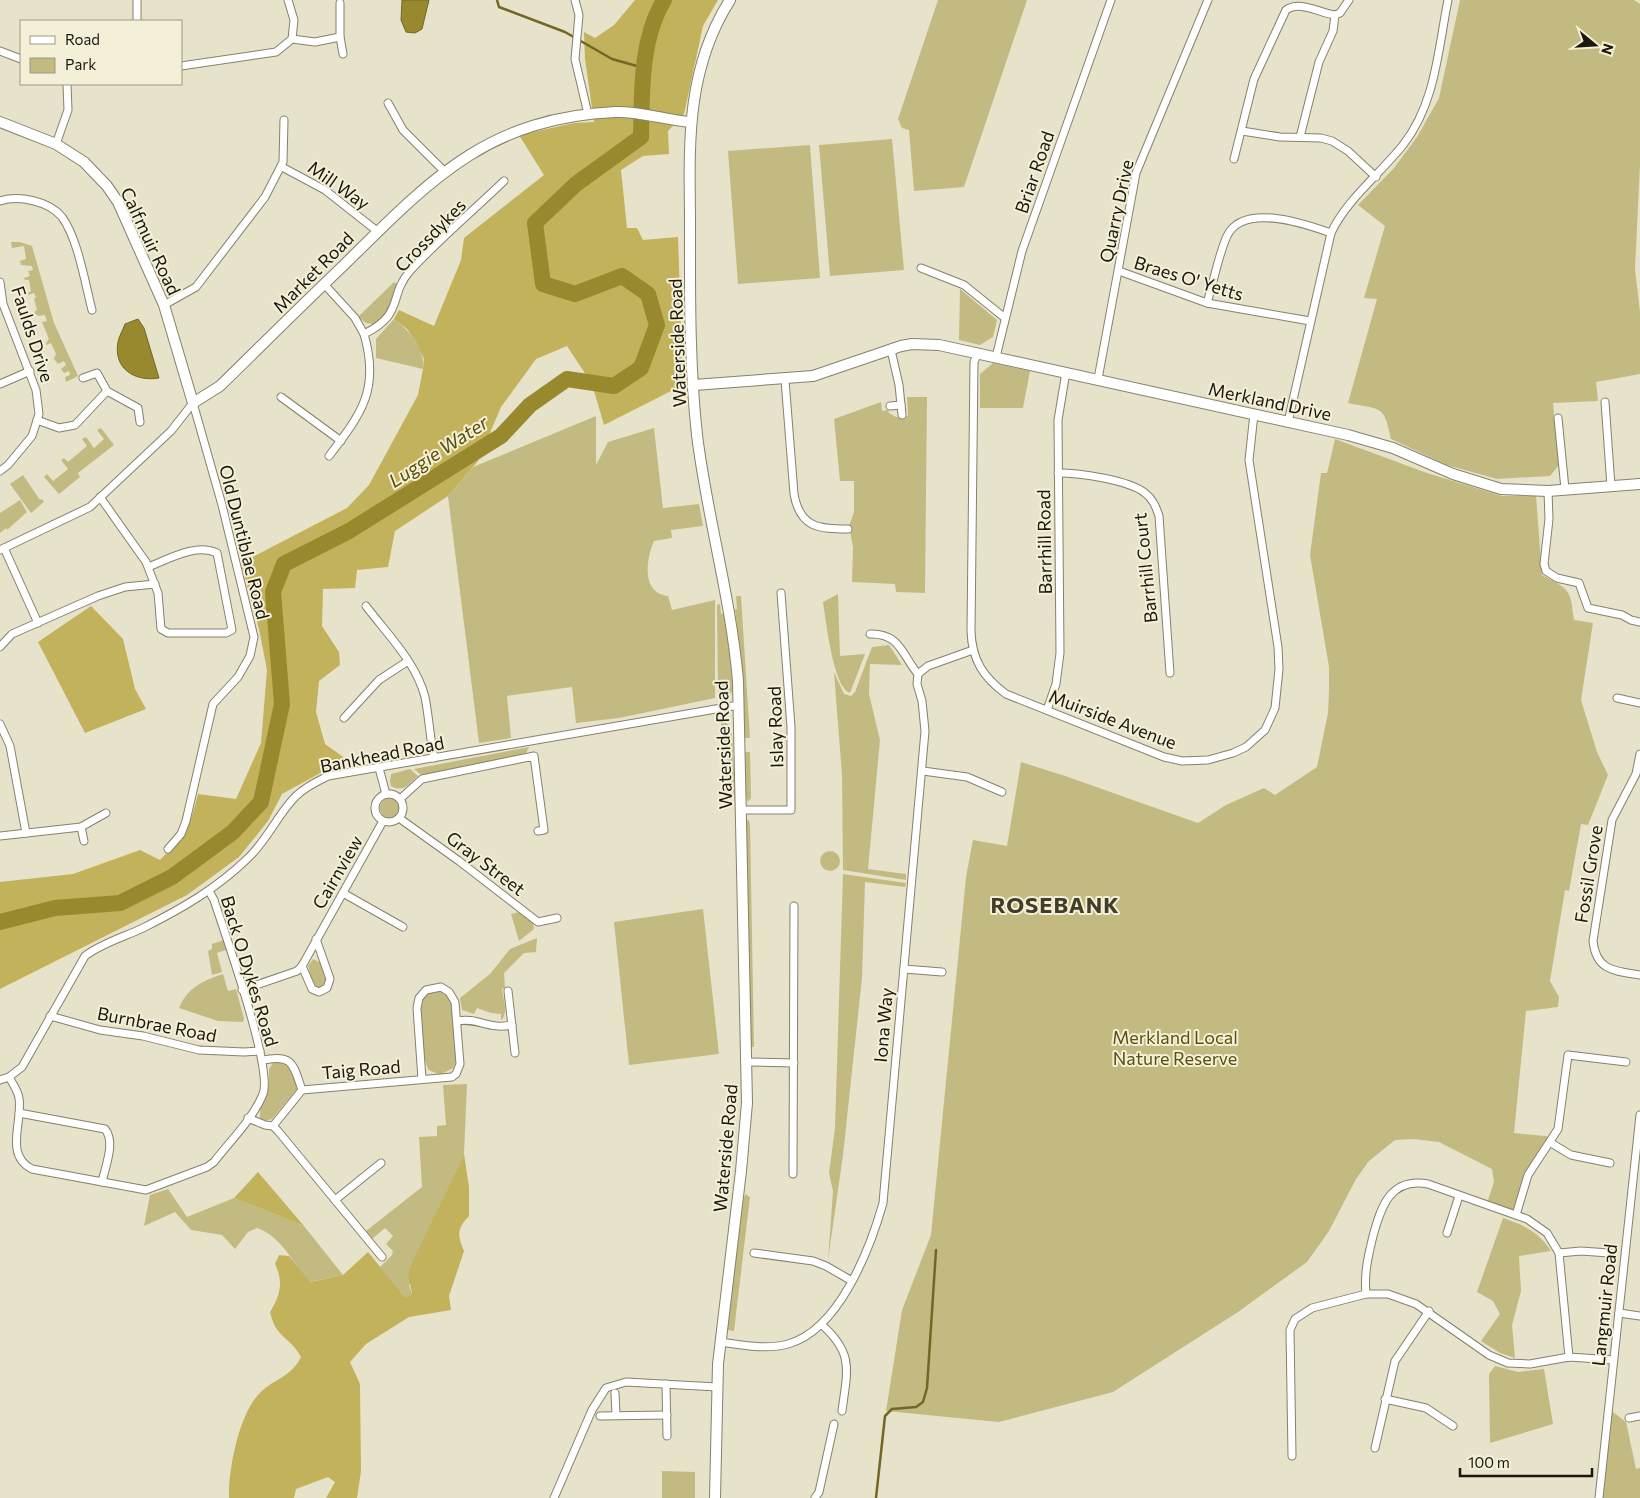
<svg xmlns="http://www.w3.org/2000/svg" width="1640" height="1498" font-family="Commissioner,sans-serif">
	<rect width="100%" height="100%" fill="#e7e3ca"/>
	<g fill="#c3ba82">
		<path d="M938,0H1027L964,187L914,191L909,130L902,128L898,119Z"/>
		<path d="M1460,0H1634L1640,4V165L1635,269L1640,312V374L1596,382L1598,401L1553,403L1559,465L1550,476L1497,479L1447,465L1391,439C1384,404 1381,410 1348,403L1377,299L1364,298L1385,226L1358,205L1394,168L1417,137L1439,98Z"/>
		<path d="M892,139L904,270L830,276L819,145Z"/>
		<path d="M810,145L820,278L738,284L728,151Z"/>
		<path d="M11,242H20L32,246L54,323L78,376L66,382L65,377L70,375L69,371L64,373L61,369L66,365L64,361L58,364L54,359L56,354L51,343L46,345V343L49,339L42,322L47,321L45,315L39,316L33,313L37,310L34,299L36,297L34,293L28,295V293L31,291L29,280H25L24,278L30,276L28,271L33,270L32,266L21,265L20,261L26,259L24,246L12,248Z"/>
		<path d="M394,282L398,285C393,299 389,318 373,324L366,323L358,317Z"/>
		<path d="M960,289L997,320L993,337L980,345L959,340Z"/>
		<path d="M394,319C410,331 425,349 423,369L376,358V339Z"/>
		<path d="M993,363L1030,371L1023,408H980V374Z"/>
		<path d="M907,397H927L925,593L896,592L895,584L852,582L853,547L849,526L854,512V481H840L834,419L881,402L882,411L888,410L889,413L896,417L908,416Z"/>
		<path d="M596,416V465L608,442L654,428L663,508L699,504L703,526L671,530L672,538L654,541C646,559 641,593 668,596L672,610L715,600V698L619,718L576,723L572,687L507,696L511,738L479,743L448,496L473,467Z"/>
		<path d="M101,428L114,445L78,473L80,477L59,494L44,477L47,474L53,481L68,469L61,460L64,458L68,462L87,446L82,439L86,437L94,448L104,439L97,430Z"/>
		<path d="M1335,439L1427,473L1502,496H1536L1542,575C1570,590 1570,588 1574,620L1593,623L1581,700L1597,752L1608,775L1588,825L1581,824L1569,891L1565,890L1550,981L1559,997L1558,1007L1526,1011L1514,1133L1555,1137L1528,1175L1516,1215L1486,1206L1494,1182L1492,1169L1439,1142L1413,1139L1395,1140L1369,1161L1356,1179L1329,1231L1307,1262L1238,1312L1113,1392L999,1422L886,1411L902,1310L931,1235L966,877L973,840L1007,846L1021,762L1068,777L1198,823L1226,805L1264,788L1275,795L1317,767L1328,713L1329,690V667L1310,555L1321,473H1327Z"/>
		<path d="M23,475L40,500L42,499L44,502L31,513L10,484Z"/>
		<path d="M20,500L27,512L7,530L6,528L0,533V513Z"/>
		<path d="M838,594L840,656L865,654L850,693C833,687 826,620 823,602Z"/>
		<path d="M736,596H741L750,738H744L743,675L735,609H737Z"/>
		<path d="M720,604L721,614L724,613C728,632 736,672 733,690C731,695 728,699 723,702L718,696L717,605Z"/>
		<path d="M889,645L902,665L870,664L869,694L880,740L868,869L906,874V880L843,870L842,775L834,672L844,694L851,696L855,692L872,647Z"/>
		<path d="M720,719L729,725L732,735L736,807Z"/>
		<path d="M529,747L525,755L421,775L414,769Z"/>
		<path d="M745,752H750L751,798L748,802L746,796Z"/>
		<path d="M410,769L418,776C409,784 403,793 391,786L390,781L391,774Z"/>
		<circle cx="390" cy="808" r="10"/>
		<path d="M748,819L750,823L754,1047H751L746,824Z"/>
		<circle cx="830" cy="861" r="10"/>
		<path d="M843,874L906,883L905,887L865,882L862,978L843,1155L828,1260L833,1191L829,1173L835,1128Z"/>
		<path d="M703,909L719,1054L629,1065L614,922Z"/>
		<path d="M519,912L533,923L534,929L519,941L511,914Z"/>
		<path d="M537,938L536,952L524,953L504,973L505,988L502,989C503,998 509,1014 501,1020V1014L491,1013L477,1008L474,1014L462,1010L460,998L490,974L510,949Z"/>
		<path d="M224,940L226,950L217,953L222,972L212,975L208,951L212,949V944Z"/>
		<path d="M313,959L321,963L326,979L322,987H318L313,983L308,966Z"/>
		<path d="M223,974L228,991L236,989L244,1019L243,1022L218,1021L179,1008C188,987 203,981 223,974Z"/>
		<path d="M439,990L449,995L452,1003L456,1061L453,1068L440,1075L429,1070C422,1061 417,1009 422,999C425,992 433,992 439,990Z"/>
		<path d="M278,1061C291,1065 295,1076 297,1089L272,1119L264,1121L260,1118V1109L269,1084V1069L273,1063Z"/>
		<path d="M467,1084L464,1154L437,1211L409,1286L412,1294L405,1297L380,1267L392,1255L393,1251L386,1244L393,1236L385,1228L372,1239L366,1231L422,1187L419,1137L437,1136V1126L446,1125L443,1085Z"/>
		<path d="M168,1189L187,1217L234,1198L304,1226L343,1275L309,1282C293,1263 282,1237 257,1228L248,1232L235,1249L222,1235L191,1230L175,1212L144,1226L150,1195Z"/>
		<path d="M745,1194L750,1197L734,1331L727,1330V1327L742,1206Z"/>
		<path d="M1503,1218C1524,1225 1539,1232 1551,1251L1519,1256L1521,1291L1512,1325L1515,1358L1500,1353L1481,1341L1500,1314L1493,1301L1477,1292Z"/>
		<path d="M1495,1366L1518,1372L1544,1369L1553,1424L1490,1443L1489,1374Z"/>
		<path d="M1609,1409L1626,1422L1636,1469L1640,1468V1498H1599Z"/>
		<path d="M662,1471L695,1472V1498H662Z"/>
	</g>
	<g fill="#c2b25b">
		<path d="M635,0H718L703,26L684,114L668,131L669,154L643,156L621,170L627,228H637L643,240L678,237L683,385L604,425L592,384L567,346L536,359L501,407L478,461L448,496L395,531L388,567L357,570L355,588L323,589L322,626L339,652L340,665L319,681L316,712L325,744L346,759L282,794L268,821L239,857L187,895L0,989V882L73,874L140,850L160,860C186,834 189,830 198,794L236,799L261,743L267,670L259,629L241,563L347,508L369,485L418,395L423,369L424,359L416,342L407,329L394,319L399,310L434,326L461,260L464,238L544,175L519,135L574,123L594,122L585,59L584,32L595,38L614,25Z"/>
		<path d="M91,606L123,639L135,689L146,709L85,733L38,642Z"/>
		<path d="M464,1154L469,1187V1216C457,1229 457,1234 464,1251L449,1296L451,1310L409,1317L366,1344L350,1362L360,1384L361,1471L357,1498H326L335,1482L328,1477L296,1489L294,1498H229C228,1470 239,1416 258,1395C272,1379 291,1378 301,1357C290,1336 276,1339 270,1312C280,1296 284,1282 275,1264L279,1255L289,1256L310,1282L343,1275L368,1252L405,1297L412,1294L408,1274L413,1261Z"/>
		<path d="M258,1172L304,1226L234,1198Z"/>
	</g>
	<g fill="#98892e" stroke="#726725">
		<path d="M402,0H429L422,29L415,33L406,32L401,20Z"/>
		<path d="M138,319L144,328L159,378C135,382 113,369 118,342C119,336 123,330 125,324Z"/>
	</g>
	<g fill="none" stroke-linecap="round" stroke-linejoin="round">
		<g stroke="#726725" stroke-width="2.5">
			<path d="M497,0L499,7L565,32L612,59L644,68"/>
			<path d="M876,1498L885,1416L892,1409L916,1407L923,1402L927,1388L936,1250"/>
		</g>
		<path stroke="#98892e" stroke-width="16" d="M0,922L55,908L120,903L172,877L233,832L261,802L282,704L273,592L284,564L349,531L501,436L530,405L567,379L614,386L641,368L657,325L648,294L622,276L575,294L543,284L535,223L576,184L641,137C642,93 640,40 664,0"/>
		<defs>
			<g id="street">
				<path d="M137,0V21"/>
				<path d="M575,0L579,15L575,59L588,114"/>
				<path d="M340,3V37L343,54"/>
				<path d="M292,39L315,42L340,37"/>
				<path d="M0,51L21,59"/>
				<path d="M181,66L276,52L292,39L294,20L288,0"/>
				<path d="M388,103L403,130L444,171"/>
				<path d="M1242,131L1280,137L1321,138L1332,141L1348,151L1376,177"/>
				<path d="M1300,137L1319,62L1333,31L1335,15"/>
				<path d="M56,144L68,110L67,84"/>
				<path d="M1234,159L1254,79L1286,10C1300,0 1319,13 1335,15L1340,13L1349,0"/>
				<path d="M282,167L325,190L377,231"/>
				<path d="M0,201C19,195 49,201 62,217C78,239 85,283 92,310"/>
				<path d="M921,268L964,285L1005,318"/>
				<path d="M1119,271L1207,303L1310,321"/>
				<path d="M0,282L3,304L36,390L39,414L32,436L8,465L0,471"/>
				<path d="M324,284L355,318L364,334"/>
				<path d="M1207,303C1214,281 1218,256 1227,236C1243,202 1306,224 1331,233"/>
				<path d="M164,305L196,287L265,197L283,162L284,120"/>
				<path d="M891,350L899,385L902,415"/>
				<path d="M977,355L974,362L971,631C972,660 983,677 1006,694L1164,757L1182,761L1208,760L1233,753L1246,747L1265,730L1275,708L1279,669L1278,647L1249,460L1254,414"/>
				<path d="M996,357L1022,251L1111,0"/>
				<path d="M83,378L97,373L107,391L138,408L140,422"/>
				<path d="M1098,379L1136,173L1208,0"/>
				<path d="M785,380L794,494C800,528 819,529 848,529"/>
				<path d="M0,384L30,371"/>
				<path d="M281,397L341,441"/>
				<path d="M1605,402L1611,486"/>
				<path d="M890,406L901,405"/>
				<path d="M1558,418L1565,489"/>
				<path d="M37,420L59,428L75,425L107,391"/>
				<path d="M1288,422L1331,233C1347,199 1380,174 1403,145C1436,103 1438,49 1448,0"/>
				<path d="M329,456C362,413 380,389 364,334C405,314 388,296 410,271C439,239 473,211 504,181"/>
				<path d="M1058,473C1080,473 1129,480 1145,493C1153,499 1156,507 1159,516L1170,673"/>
				<path d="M1548,491L1549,519L1544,564L1546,571L1557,578L1579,583L1588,608L1622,615L1631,620L1640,622"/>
				<path d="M100,497L146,562L158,593L161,629L168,633H226L232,630L217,553C196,543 169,559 148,567"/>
				<path d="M4,548L38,623"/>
				<path d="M0,550L90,507L171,431L193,403L222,505L254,637L250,656L238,677L213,704L186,821L181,834L168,849"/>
				<path d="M366,606C387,634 416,662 425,697C429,717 430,738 434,758"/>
				<path d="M0,647L12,634L98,596L125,587L155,584"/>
				<path d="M918,674L928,666L973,650"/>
				<path d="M1617,698L1640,703"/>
				<path d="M1047,710L1056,684L1060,653L1058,420L1066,372"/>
				<path d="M344,718L379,680L408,661"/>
				<path d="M0,724L10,746L26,833"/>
				<path d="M1640,754L1636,774L1612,820L1593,941C1596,971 1615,971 1640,975"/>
				<path d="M379,768L386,794"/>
				<path d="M923,771L967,777L1002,792"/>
				<circle cx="389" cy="808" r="14"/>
				<path d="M400,799L422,779L534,756L544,830L538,831"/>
				<path d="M741,810H791V727L781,593"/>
				<path d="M399,818L459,861L538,922L557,918"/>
				<path d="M81,827L84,841"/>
				<path d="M0,836L81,827L106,813"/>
				<path d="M343,893L403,927"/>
				<path d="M302,966L312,989L319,992L327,988L330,979L316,939"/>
				<path d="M904,969L942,972"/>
				<path d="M242,990L297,971L302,966L383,821"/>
				<path d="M508,991L515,1053"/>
				<path d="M50,1016L100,1030L143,1036L199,1050L244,1052L260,1051"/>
				<path d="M457,1021C478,1017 488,1030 512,1025"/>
				<path d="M263,1060C293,1054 293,1064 302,1090"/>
				<path d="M747,1062L794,1063"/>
				<path d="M9,1077C13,1084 18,1091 19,1098C23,1122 4,1155 32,1169L146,1190L207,1167L214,1162C230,1141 253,1119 263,1094C273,1068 225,934 214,900L209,891"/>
				<path d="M0,1080L9,1077L22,1067L85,956C102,943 124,937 143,928C181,909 216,889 247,859C267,841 277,815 296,796C305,787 316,782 328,776L739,705"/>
				<path d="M19,1113L105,1129C116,1142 105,1167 102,1182"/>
				<path d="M248,1118L265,1125L273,1126L278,1131L382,1257"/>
				<path d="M273,1126L302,1090L452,1077L456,1074L460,1064L455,1002L449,992L441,987L426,990L419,998L417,1008L422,1079"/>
				<path d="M1551,1143L1571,1155L1610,1163"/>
				<path d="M793,1174L794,906"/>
				<path d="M335,1200L381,1163"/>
				<path d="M1516,1215L1528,1175L1558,1129L1568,1055L1626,1062"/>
				<path d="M1447,1233L1459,1196"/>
				<path d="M754,1253L813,1261L826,1266L852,1281"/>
				<path d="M1559,1253L1581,1251L1609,1253"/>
				<path d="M1366,1294C1364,1273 1368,1257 1373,1236C1381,1207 1390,1177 1428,1184L1527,1219L1547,1233L1559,1253L1569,1357"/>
				<path d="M1619,1313L1640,1316"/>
				<path d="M821,1324C855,1354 847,1371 842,1411"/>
				<path d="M720,1342C743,1345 766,1350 788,1344C839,1330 870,1249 883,1203L925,731L922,701L917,684L918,674C902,655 900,633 870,634"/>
				<path d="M666,1384L667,1436"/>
				<path d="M615,1393L616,1415"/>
				<path d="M1385,1399L1426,1408L1453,1426"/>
				<path d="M600,1416L667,1415"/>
				<path d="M1629,1418L1640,1416"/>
				<path d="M1375,1448L1395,1361L1429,1311"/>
				<path d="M1292,1456L1290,1330L1295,1319L1312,1308L1366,1294H1388L1416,1304L1489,1355L1508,1363L1530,1364L1569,1357L1613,1360"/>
				<path d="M554,1498L592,1410L606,1388L626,1382L717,1387"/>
				<path d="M815,1498L819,1492L834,1424"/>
				<path d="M1599,1498L1640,1115"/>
			</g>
			<g id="secondary">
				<path d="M0,122L56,144L84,162L107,186L118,202L164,305L193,403L220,386C261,346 302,305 344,265C430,180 487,118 615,112C640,111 665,120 690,122"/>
				<path d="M694,385L813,376L901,346L912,344L939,345L1348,435L1393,448L1453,474L1501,489L1548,491L1640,484"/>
				<path d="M715,1498L718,1364L741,1171L747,1103L738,681C731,598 707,517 697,435C689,362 690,288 690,215C689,139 687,68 730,0"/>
			</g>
		</defs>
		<use href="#street" stroke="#85816b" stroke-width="9"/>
		<use href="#secondary" stroke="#85816b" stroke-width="12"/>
		<use href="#street" stroke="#fff" stroke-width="7"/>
		<use href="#secondary" stroke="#fff" stroke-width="10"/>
	</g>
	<g text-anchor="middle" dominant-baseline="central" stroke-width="4" stroke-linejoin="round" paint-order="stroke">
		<g font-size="18" fill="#19170f" stroke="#f4f0d7">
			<text transform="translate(1034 172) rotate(-71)">Briar Road</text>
			<text transform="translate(339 185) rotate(35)">Mill Way</text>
			<text transform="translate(1116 211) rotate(-78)">Quarry Drive</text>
			<text transform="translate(430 235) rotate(-46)">Crossdykes</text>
			<text transform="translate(151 241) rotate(65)">Calfmuir Road</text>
			<text transform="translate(313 272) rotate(-45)">Market Road</text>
			<text transform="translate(1189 278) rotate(17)">Braes O' Yetts</text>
			<text transform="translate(33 334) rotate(72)">Faulds Drive</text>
			<text transform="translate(677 343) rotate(-92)">Waterside Road</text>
			<text transform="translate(1270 401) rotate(12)">Merkland Drive</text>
			<text transform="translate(245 542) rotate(76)">Old Duntiblae Road</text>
			<text transform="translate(1044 542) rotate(-91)">Barrhill Road</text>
			<text transform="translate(1145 568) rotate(-96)">Barrhill Court</text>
			<text transform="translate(1113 719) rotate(21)">Muirside Avenue</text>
			<text transform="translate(775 727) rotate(-92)">Islay Road</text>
			<text transform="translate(723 745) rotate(-92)">Waterside Road</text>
			<text transform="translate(382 754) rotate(-11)">Bankhead Road</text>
			<text transform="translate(486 863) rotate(37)">Gray Street</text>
			<text transform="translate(337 872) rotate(-60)">Cairnview</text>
			<text transform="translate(1588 874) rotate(-81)">Fossil Grove</text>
			<text transform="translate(250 971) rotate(73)">Back O Dykes Road</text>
			<text transform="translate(157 1024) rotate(11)">Burnbrae Road</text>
			<text transform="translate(883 1025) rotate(-85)">Iona Way</text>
			<text transform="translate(361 1069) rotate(-5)">Taig Road</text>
			<text transform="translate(725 1148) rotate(-85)">Waterside Road</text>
			<text transform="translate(1604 1305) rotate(-84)">Langmuir Road</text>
		</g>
		<g font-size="18" fill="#5b500b" stroke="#f4f0d7">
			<text x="1175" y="1037">Merkland Local<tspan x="1175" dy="21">Nature Reserve</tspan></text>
		</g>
		<g font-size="19" font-style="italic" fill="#5a4f09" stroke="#f4f0d7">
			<text transform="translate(438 451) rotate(-33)">Luggie Water</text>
		</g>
		<g font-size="22" font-weight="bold" letter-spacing="1" fill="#403d28" stroke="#f4f0d7">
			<text x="1055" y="904">ROSEBANK</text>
		</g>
	</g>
	<rect x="20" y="20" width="162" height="65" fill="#f4f0d7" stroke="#9c9987"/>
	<rect x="30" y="36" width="25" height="8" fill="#ffffff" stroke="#9c9987"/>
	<text x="65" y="45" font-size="15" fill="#19170f">Road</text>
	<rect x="30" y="58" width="25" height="15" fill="#c3ba82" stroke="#9c9987"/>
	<text x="65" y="70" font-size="15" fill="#19170f">Park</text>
	<g transform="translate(1595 45) rotate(108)" stroke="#f4f0d7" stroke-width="4" paint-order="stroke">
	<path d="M0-4L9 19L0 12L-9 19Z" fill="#19170f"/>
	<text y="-8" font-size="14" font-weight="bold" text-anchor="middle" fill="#19170f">N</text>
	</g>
	<path d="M1460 1468v8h132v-8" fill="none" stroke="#19170f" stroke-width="2.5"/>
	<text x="1468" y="1468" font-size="15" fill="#19170f" stroke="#f4f0d7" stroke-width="4" paint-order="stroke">100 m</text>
</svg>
